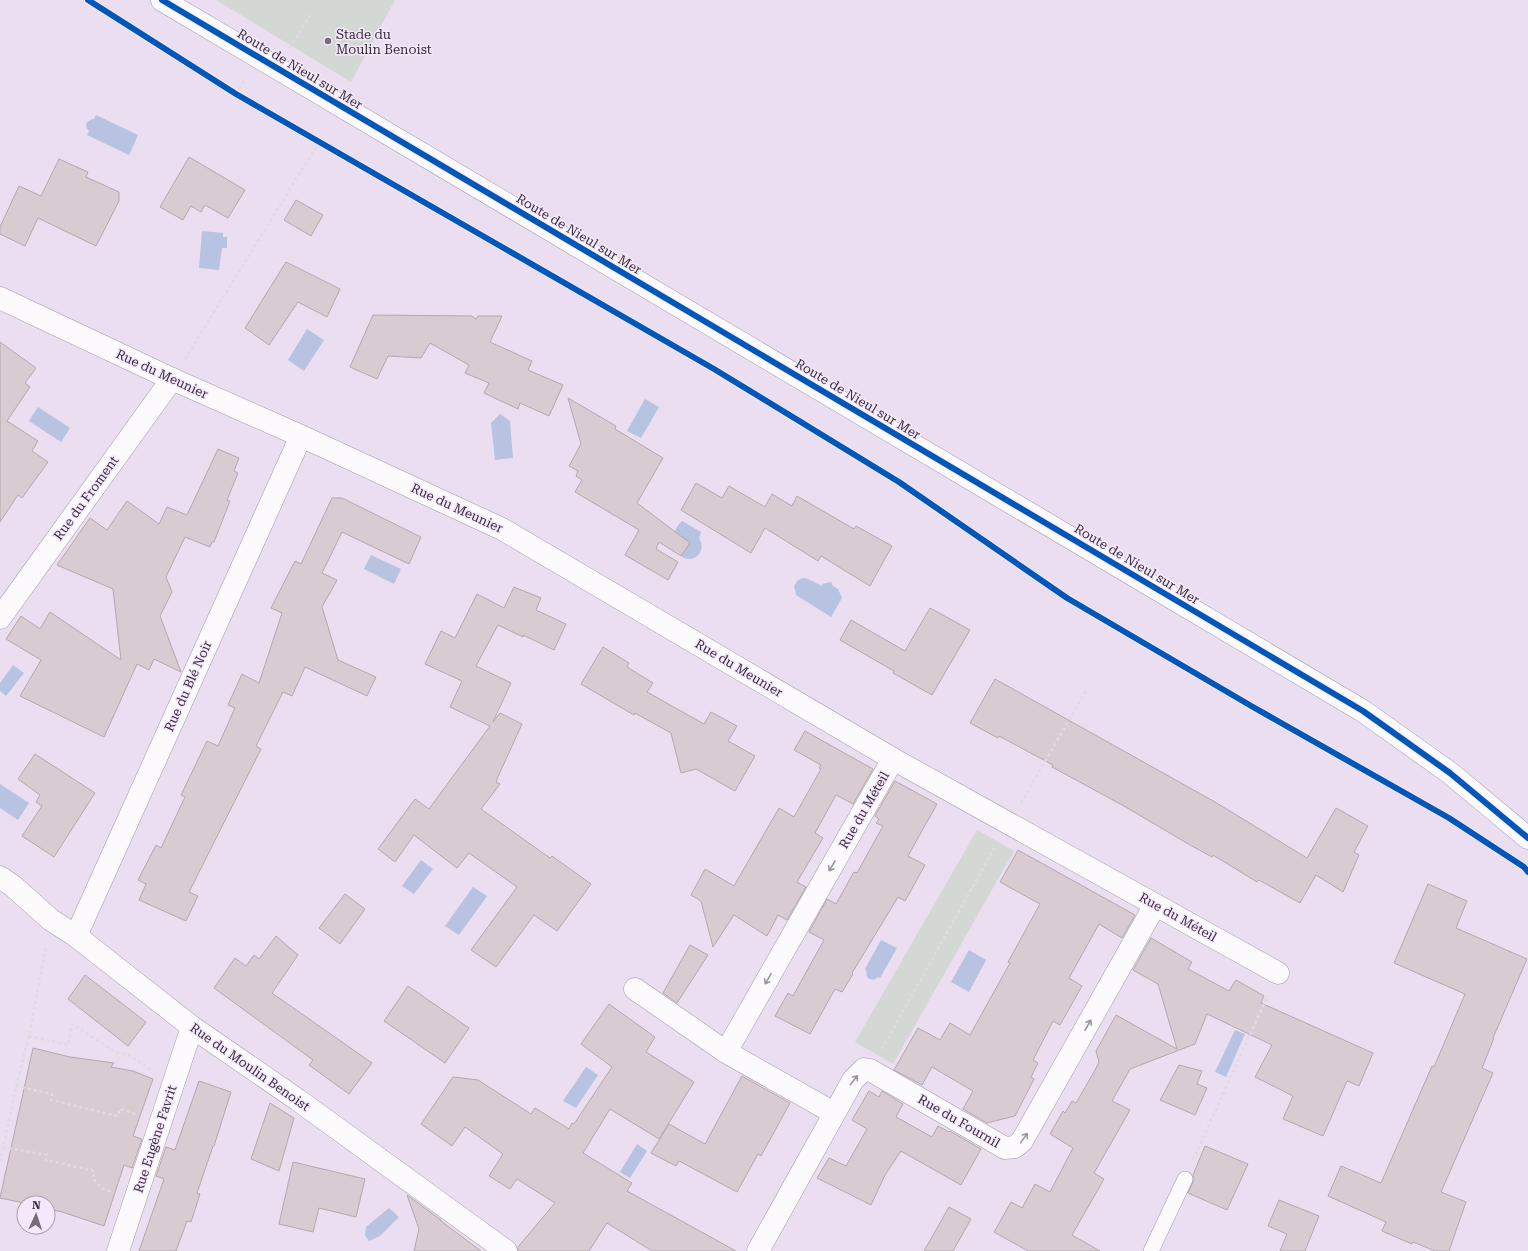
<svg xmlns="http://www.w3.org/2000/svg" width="1528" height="1251" font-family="'Roboto Serif',serif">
	<rect width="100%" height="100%" fill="#eadef0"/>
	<g fill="#d4d8d4">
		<path d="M216,0H395L351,82Z"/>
		<path d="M977,830L1014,851L893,1064L855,1042Z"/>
	</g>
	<g fill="#b8c2e1">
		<path d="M96,115L138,135L129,155L87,135L89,131C83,125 87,120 94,119Z"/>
		<path d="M202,231L223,233V237H227V248H222L219,270L199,268Z"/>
		<path d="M307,329L324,340L304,371L288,360Z"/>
		<path d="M645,399L659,407L641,438L627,431Z"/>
		<path d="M38,407L70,428L61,442L29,421Z"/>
		<path d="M500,414L510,421L513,458L495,460L491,423Z"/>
		<path d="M682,521L701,532L699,538C711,559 677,571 675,541C674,532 675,528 682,521Z"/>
		<path d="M371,555L401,569L394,584L364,569Z"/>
		<path d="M803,578L808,579L822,586V584L831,582L833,586L838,589L842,598L831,617L796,595L794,586L798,580Z"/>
		<path d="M13,665L24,673L6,696L0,691V683Z"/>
		<path d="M0,784L29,803L18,820L0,808Z"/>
		<path d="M421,860L433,869L414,894L402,886Z"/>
		<path d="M473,887L487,896L459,935L445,926Z"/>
		<path d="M881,940L897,948L880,978L878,977C875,980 871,981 867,977L866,970L865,969Z"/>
		<path d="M969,950L986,960L969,992L951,982Z"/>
		<path d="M1235,1030L1245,1034L1226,1077L1215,1072Z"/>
		<path d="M586,1067L598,1075L576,1108L563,1101Z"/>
		<path d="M637,1144L647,1151L630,1178L620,1172Z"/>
		<path d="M389,1208L399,1217L380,1236L369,1241L365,1235L366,1227Z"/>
	</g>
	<g fill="#d8cbd1" stroke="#b4a8ae">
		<path d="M189,157L245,190L228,218L205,205L201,212L191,206L183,220L160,207Z"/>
		<path d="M59,159L88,172L86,177L119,192V201L96,246L38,218L25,246L0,234V227L19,186L41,196Z"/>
		<path d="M296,200L323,215L311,236L284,220Z"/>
		<path d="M286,262L340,289L327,317L298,302L269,345L245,328Z"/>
		<path d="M373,315L472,316L476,319L478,316H502L490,342L532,361L528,370L563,385L549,416L520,403L518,409L484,393L489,383L465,373L469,365L430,343L421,358L388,356L377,379L350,367Z"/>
		<path d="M0,342L36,368L25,383L30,387L7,421L38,441L32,451L48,462L22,498L18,495L0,522Z"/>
		<path d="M568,398L616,426L615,429L663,458L637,503L690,543L681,556L659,542L656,549L678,562L668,580L625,555L639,530L575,492L582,480L576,476L578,471L569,466L581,444Z"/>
		<path d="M218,449L239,458L234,471L238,473L227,500L230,501L214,542H212L210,547L185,537L166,577L172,592L160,616L181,672L154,659L149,670L137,664L104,737L20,696L41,660L6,639L21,616L40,629L50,612L121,660L113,589L57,565L90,518L107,530L127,501L159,524L167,507L187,515Z"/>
		<path d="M696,483L722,498L729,486L765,507L772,494L792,506L797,496L854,529L856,526L892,546L870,586L821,556L818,561L765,528L751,553L681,510Z"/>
		<path d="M332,498H342L421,537L409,564L342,532L322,573L337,580L322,607L338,660L376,677L367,696L305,667L292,696L283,692L256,746L261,749L189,892L198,896L186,921L139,900L146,884L138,880L156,845L161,848L185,797L181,795L207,741L218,746L235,708L228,705L242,674L259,683L282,613L271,608L295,561L301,564Z"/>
		<path d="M514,587L541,598L536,610L566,624L554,650L523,635V637L498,625L476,666L511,683L493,722L500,713L522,724L497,779L496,782L500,784L481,809L550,858L552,856L591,884L557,931L534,915L496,967L471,950L517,887L469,853L457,868L414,835L395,862L378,849L415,799L429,809L490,726L450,707L462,681L425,664L441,631L455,638L477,594L504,608Z"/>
		<path d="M930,608L970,630L932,695L893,673L894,671L840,640L851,620L905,651Z"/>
		<path d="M603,647L629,663L627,667L653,683L647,692L704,724L711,712L737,726L728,741L755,756L735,791L696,769L681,773L671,733L635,713L634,715L581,684Z"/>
		<path d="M995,679L1215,802L1307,858L1336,808L1368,826L1354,852L1359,855L1343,892L1316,875L1300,903L1259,880L1257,882L1213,855L1212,857L1190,845L1124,806L1052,767L1053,765L999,736L998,738L970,723Z"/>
		<path d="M805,731L873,769L853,804L836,795L815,833L823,838L797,882L806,887L787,920L778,915L767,936L734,915L713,947L701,901L691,895L705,869L734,886L779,808L794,817L821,769L819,768L821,765L794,750Z"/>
		<path d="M35,754L95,793L54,857L22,836L42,806L36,802L40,795L18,779Z"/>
		<path d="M895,781L937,804L908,856L925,865L905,901L898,897L852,973L853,974L842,992L835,989L810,1034L775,1016L788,993L793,996L824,940L809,932L827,899L836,904L854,872L857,873L883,826L876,823L879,819L875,816Z"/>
		<path d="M1018,850L1135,915L1122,938L1099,924L1069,978L1082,986L1060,1025L1053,1021L1033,1060L1038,1063L1031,1077L1034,1079L1015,1116L987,1123L963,1109L973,1091L932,1067L922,1085L894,1070L918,1028L940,1040L950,1023L970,1035L1010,963L1008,962L1040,904L1000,882Z"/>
		<path d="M1428,884L1467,901L1456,928L1527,959L1493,1038H1494L1482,1068L1493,1073L1441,1192L1466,1202L1449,1251H1435L1413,1242L1412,1244L1382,1231L1386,1222L1328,1196L1341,1166L1381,1183L1432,1066L1434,1067L1465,994L1394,963Z"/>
		<path d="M345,894L365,909L340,944L319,928Z"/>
		<path d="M276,936L298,955L272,993L372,1063L349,1094L309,1065L313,1060L214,988L235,958L246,966L254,955L259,959Z"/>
		<path d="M1151,938L1192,962L1188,969L1229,991L1236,980L1264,996L1261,1003L1373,1053L1359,1086L1347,1081L1323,1136L1283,1119L1293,1096L1255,1077L1272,1045L1207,1014L1195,1044L1130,1069L1112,1101L1130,1110L1094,1173L1104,1179L1072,1235L1100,1251H1028L994,1232L1011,1202L1022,1208L1035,1184L1050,1192L1073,1148L1050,1134L1063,1111L1065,1113L1072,1101L1076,1103L1094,1072L1099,1062L1096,1051L1116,1015L1177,1049L1158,984L1133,970Z"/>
		<path d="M690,945L708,955L677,1003L663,993Z"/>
		<path d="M85,975L146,1022L128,1046L68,999Z"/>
		<path d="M408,986L469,1028L445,1063L384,1021Z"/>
		<path d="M609,1004L655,1037L646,1052L694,1082L659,1139L610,1109L583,1153L632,1183L627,1191L736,1251H652L607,1223L589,1251H518V1247L555,1203L517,1179L510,1189L489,1176L503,1154L465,1127L452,1146L421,1124L453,1077L478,1080L531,1114L535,1108L569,1129L572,1123L574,1124L612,1067L581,1044Z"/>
		<path d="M33,1048L70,1057L114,1063L111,1067L133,1071L153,1079L133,1136L142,1139L132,1168L124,1165L104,1226L62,1212L48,1209V1203H24L0,1198Z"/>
		<path d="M1179,1065L1202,1071L1197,1084L1207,1088L1195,1115L1160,1100Z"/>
		<path d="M742,1076L790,1103L761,1156L758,1154L737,1192L679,1161L676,1166L651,1153L669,1124L705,1144Z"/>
		<path d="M199,1081L231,1092L214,1146H213L197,1193L200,1194L191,1222L187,1221L176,1251H139L164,1179L156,1176L166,1147L175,1150Z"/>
		<path d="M869,1091L879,1097L882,1091L903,1104L896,1117L932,1137L938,1126L949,1132L950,1131L981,1149L961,1185L901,1151L885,1175L871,1205L817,1178L829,1158L846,1166L867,1129L852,1120Z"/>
		<path d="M270,1103L294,1118L279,1171L251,1159Z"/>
		<path d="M1205,1146L1248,1164L1227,1210L1188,1193L1193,1182V1175Z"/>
		<path d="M293,1162L365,1179L356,1217L319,1208L313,1232L279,1224Z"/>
		<path d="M407,1195L441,1220V1221L481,1251H414L419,1229Z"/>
		<path d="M1279,1200L1319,1216L1305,1251H1280L1287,1234L1268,1226Z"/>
		<path d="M949,1207L971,1219L953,1251H924Z"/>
	</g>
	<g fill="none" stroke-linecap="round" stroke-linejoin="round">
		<defs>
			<path id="service" d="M1151,1251L1185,1179"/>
			<g id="minor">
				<path d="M0,298L172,379L301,436L502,529L893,759L1278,973"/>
				<path d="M0,618L172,379"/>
				<path d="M0,877L13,886L51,920L76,936L192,1027L298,1100L506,1251"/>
				<path d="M76,936L301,436"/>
				<path d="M635,989L726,1052L834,1113"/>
				<path d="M726,1052L893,759"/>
				<path d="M118,1251L192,1027"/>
				<path d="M758,1251L853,1080L864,1069L870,1070L1005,1148L1015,1147L1022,1141L1155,905"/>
			</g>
			<path id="tertiary" d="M162,0L1363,711L1450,773L1528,838"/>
		</defs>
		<use href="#service" stroke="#a39aa7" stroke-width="16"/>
		<use href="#minor" stroke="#a39aa7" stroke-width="23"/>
		<use href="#tertiary" stroke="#a39aa7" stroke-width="23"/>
		<g stroke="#dfdbe1" stroke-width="2.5" stroke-dasharray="3 3" stroke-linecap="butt">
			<path d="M290,48L310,15"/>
			<path d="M236,94L245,79"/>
			<path d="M185,359L319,142"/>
			<path d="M1021,803L1086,691"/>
			<path d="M29,1036L68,1045L72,1024L115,1052L129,1055L151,1070"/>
			<path d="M882,1049L996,845"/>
			<path d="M16,1086L52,1094L51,1100L118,1116L120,1109L138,1115"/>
			<path d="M3,1147L47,1155L46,1160L94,1171L93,1179L103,1189L112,1192"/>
			<path d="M1193,1160L1268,995"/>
			<path d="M0,1162L16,1086L29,1036L46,947"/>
		</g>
		<use href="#service" stroke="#fcfafd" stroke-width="15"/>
		<use href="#minor" stroke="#fcfafd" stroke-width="22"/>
		<use href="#tertiary" stroke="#fcfafd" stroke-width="22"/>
		<defs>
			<g id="cycleway">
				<path d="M88,0L236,94L714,369L899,482L1067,598L1253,707L1449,818L1524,867L1528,872"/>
				<path d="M162,0L1363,711L1450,773L1528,838"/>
			</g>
		</defs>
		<use href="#cycleway" stroke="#f6e8fc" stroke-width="8"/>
		<use href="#cycleway" stroke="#0057b8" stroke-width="6"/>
	</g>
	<defs><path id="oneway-shaft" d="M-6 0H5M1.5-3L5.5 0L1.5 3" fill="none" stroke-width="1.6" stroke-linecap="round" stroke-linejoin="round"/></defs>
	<g stroke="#9a949c">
		<use href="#oneway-shaft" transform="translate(832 866) rotate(120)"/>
		<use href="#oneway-shaft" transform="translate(768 979) rotate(120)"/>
		<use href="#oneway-shaft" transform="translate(1088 1025) rotate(-61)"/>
		<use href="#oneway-shaft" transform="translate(854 1080) rotate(-52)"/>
		<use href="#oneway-shaft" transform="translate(1024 1138) rotate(-55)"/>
	</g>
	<circle fill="#766c7a" stroke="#f6e8fc" stroke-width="1.5" cx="328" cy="41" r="4"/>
	<g text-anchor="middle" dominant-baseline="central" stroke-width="3" stroke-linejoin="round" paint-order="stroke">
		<g font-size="13" fill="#382f3b" stroke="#f6e8fc" text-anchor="start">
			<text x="336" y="34">Stade du<tspan x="336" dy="15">Moulin Benoist</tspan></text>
		</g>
		<g font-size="13" fill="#382f3b" stroke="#f6e8fc">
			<text transform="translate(300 69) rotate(31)">Route de Nieul sur Mer</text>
			<text transform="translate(579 234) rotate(31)">Route de Nieul sur Mer</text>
			<text transform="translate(162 374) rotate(25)">Rue du Meunier</text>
			<text transform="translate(858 399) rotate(31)">Route de Nieul sur Mer</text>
			<text transform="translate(86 498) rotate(-54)">Rue du Froment</text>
			<text transform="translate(457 508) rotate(25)">Rue du Meunier</text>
			<text transform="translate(1137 564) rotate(31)">Route de Nieul sur Mer</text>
			<text transform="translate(739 668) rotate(31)">Rue du Meunier</text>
			<text transform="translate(188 686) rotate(-66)">Rue du Blé Noir</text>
			<text transform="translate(864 810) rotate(-60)">Rue du Méteil</text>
			<text transform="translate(1178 917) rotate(29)">Rue du Méteil</text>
			<text transform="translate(250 1067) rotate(35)">Rue du Moulin Benoist</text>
			<text transform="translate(959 1121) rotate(30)">Rue du Fournil</text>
			<text transform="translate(155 1139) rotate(-72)">Rue Eugène Favrit</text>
		</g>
	</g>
	<g transform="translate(36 1215) rotate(3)"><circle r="19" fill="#f6e8fc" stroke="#aa9eaf"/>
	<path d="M0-3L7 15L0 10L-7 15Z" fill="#766c7a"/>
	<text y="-6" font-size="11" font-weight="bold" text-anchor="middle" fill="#382f3b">N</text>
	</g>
</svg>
